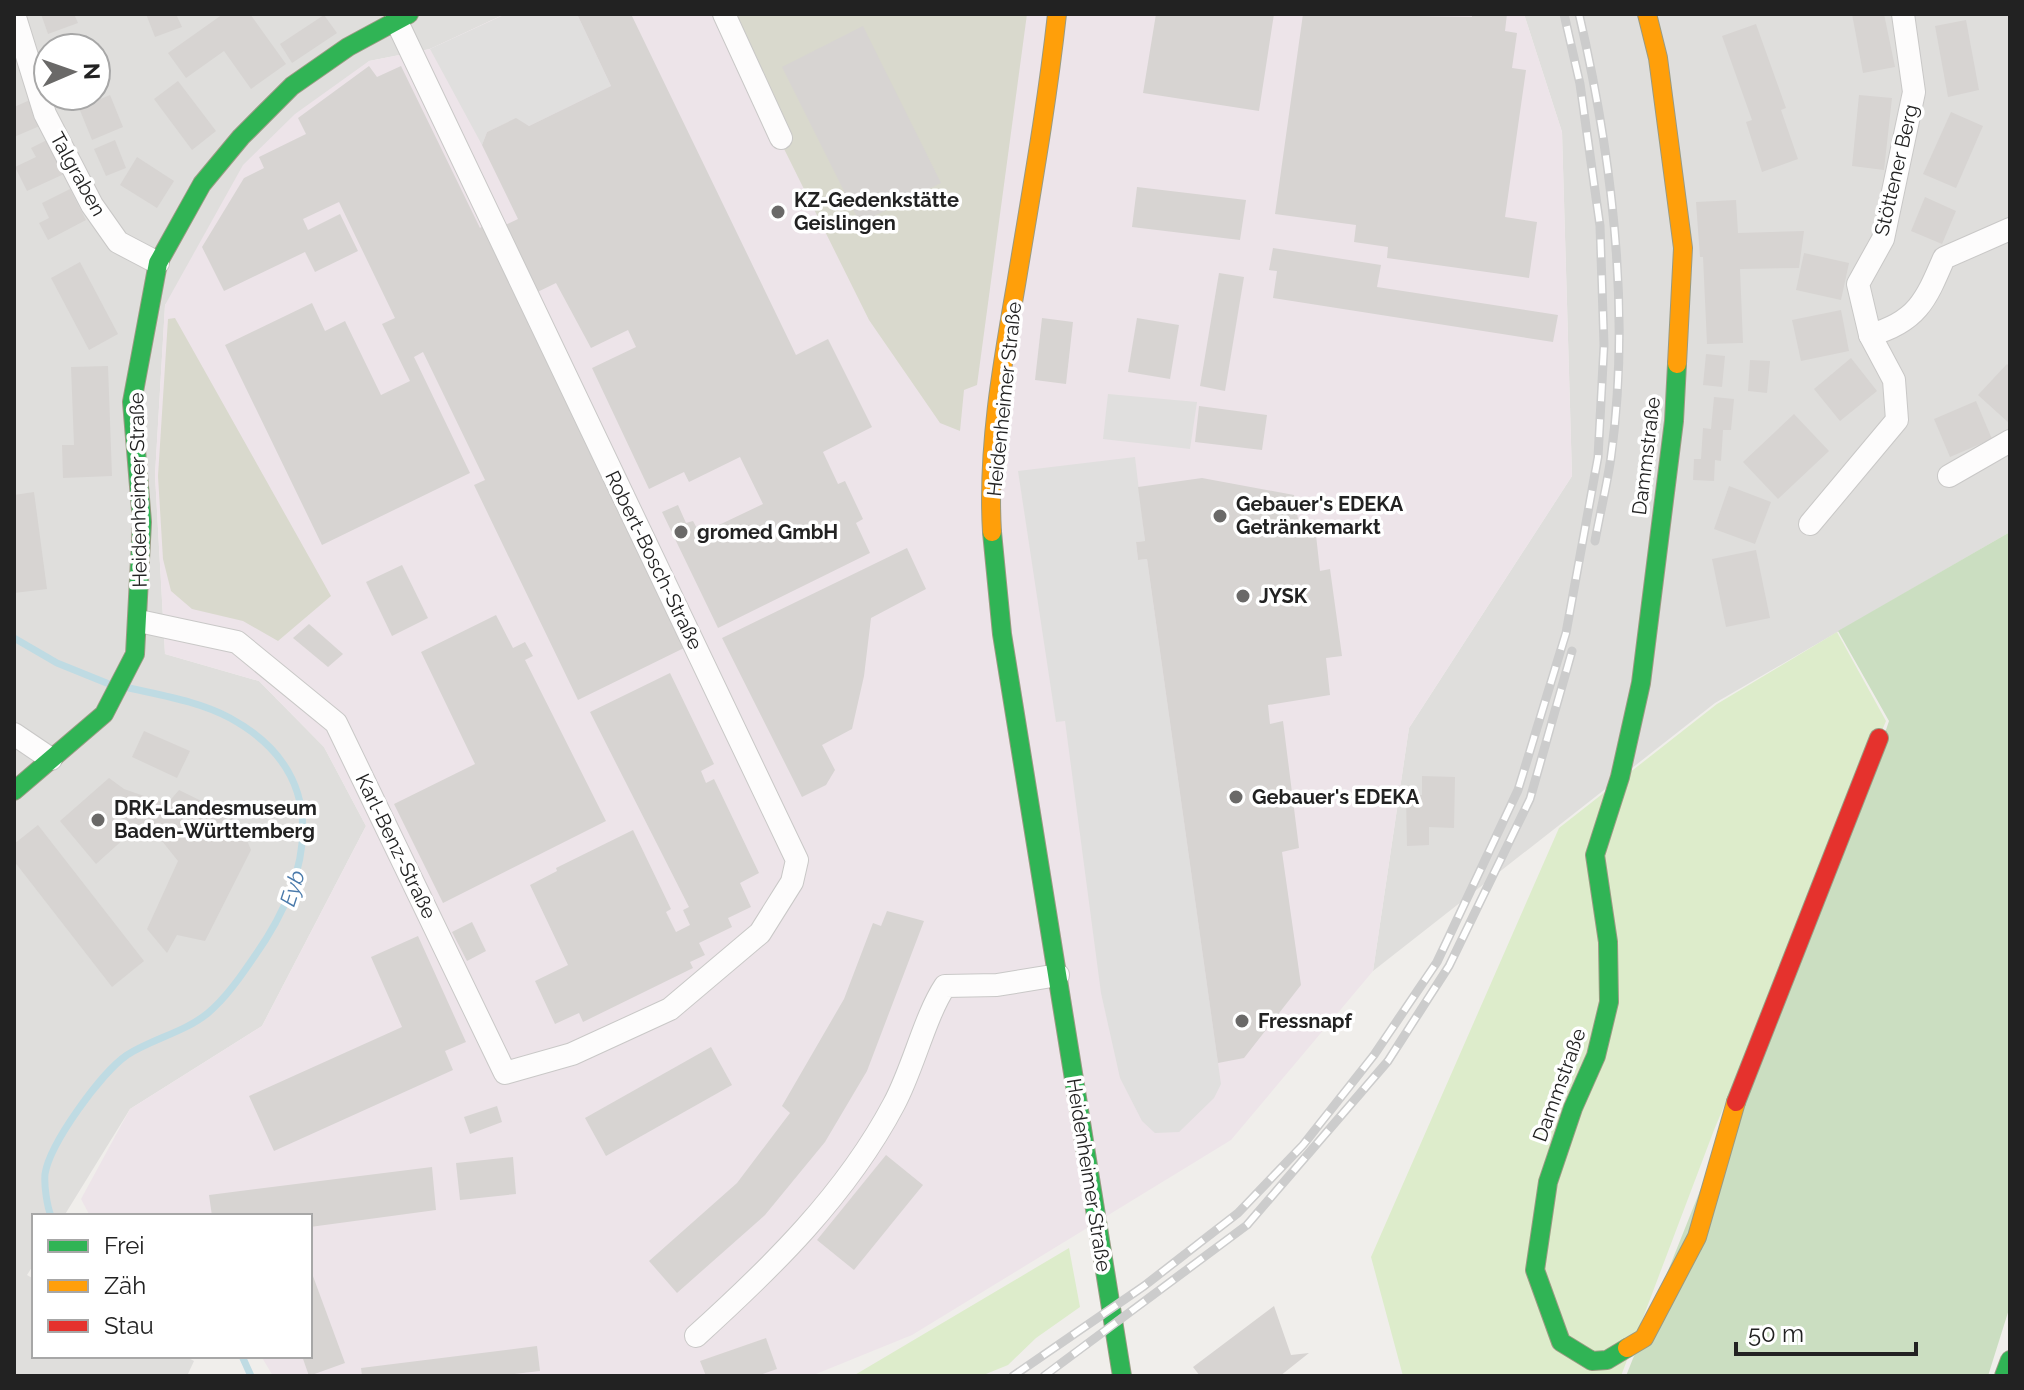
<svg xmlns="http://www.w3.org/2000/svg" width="2024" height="1390" font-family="Raleway,sans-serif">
	<rect width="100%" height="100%" fill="#f0eeeb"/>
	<g fill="#dfdedc" fill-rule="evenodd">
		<path d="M14,14H505L430,49L369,61L165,305L155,475L165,654L259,681L324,747L366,826L262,1026L130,1109L64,1216H34V1264L27,1275L34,1279V1356H185L194,1361L187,1376H14ZM48,48H96V96H48Z"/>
		<path d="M1524,14H2010V532L1715,703L1373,971L1409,728L1572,476L1562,132Z"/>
	</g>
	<path fill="#ede4e9" d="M505,14H1524L1562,132L1572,476L1409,728L1373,971L1231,1140L912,1335L811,1376H273L261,1356H310V1216H90L81,1199L130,1109L262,1026L366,826L324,747L259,681L165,654L155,475L165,305L243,165L295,114L369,61L430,49Z"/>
	<g fill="#d9d9cd">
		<path d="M717,14H1027L977,385L964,390L960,431L940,423L869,320Z"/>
		<path d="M175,318L331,596L278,641L243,621L192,609L171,591L163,559L158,476L168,319Z"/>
	</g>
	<g fill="#ddeccb">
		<path d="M1837,632L1886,721L1714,1130L1621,1376H1403L1371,1257L1559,828L1717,704Z"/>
		<path d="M1069,1248L1080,1307L1036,1338L1008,1365L981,1376H853Z"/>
	</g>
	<path fill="#cbdec1" d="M2010,532V1306L1988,1376H1626L1731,1113L1850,837L1889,721L1838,631Z"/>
	<g fill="#e0dfde">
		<path d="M506,14H577L611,86L529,126L515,119L487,132L482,145L430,49Z"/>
		<path d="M1108,394L1197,402L1190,449L1103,439Z"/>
		<path d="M1135,457L1145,541L1136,542L1138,560L1147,559L1221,1084L1214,1098L1179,1132L1155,1133L1142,1121L1120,1078L1101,993L1065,721L1056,722L1018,471Z"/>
	</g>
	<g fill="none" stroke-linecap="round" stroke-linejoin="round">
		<g stroke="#bfdbe3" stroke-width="7">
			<path d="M14,638L57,663L109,684"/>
			<path d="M51,1216C47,1206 44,1186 45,1174C50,1143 101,1073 127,1055C152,1039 185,1032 208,1013C226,998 241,976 254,957C312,875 334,775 230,718C199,701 159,695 125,687"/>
			<path d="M242,1356L251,1376"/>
		</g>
	</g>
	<g fill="#d7d4d2">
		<path d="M41,14H74L78,23L48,34Z"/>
		<path d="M146,14H176L182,27L155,37Z"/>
		<path d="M223,14H250L286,64L251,89L224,51L186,78L168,53Z"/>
		<path d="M577,14H631L796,355L828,339L872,427L823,452L838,484L845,481L863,519L856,523L870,553L718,628L662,512L678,505L686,523L693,521L700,534L763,504L740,457L689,482L684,472L649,489L592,368L636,347L628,330L591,348L556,283L519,301L684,648L578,700L474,485L485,480L423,352L414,357L470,473L322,545L225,345L312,303L325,331L345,321L381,395L410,381L382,324L395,318L339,202L303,219L308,230L340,214L358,251L315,272L305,252L224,291L202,247L244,178L264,168L259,157L306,134L298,118L369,66L377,77L401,66L480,228L483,226L487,234L518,219L482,145L487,132L516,118L529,126L611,86Z"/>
		<path d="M1156,14H1274L1259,111L1143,93Z"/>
		<path d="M1303,14L1472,17V14H1507L1505,31L1517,33L1512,68L1526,70L1505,217L1537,222L1529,278L1387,258L1388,247L1354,242L1356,225L1275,214Z"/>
		<path d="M1852,14H1884L1895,67L1863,73Z"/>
		<path d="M324,15L337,33L292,63L280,44Z"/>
		<path d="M1966,20L1979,90L1948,97L1935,26Z"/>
		<path d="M1756,24L1786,108L1781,110L1798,159L1762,172L1746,122L1752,120L1722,36Z"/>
		<path d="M863,26L941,183L860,223L782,67Z"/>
		<path d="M178,81L216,131L192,150L154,99Z"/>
		<path d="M110,95L123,127L92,140L79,108Z"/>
		<path d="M1859,95L1892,98L1884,170L1852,166Z"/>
		<path d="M30,100L42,125L14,137V107Z"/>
		<path d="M1951,112L1983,126L1956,188L1923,174Z"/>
		<path d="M47,140L64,174L27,191L15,167L36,157L31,148Z"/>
		<path d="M115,140L126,168L106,176L94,149Z"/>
		<path d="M137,157L174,181L157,208L120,185Z"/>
		<path d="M1137,187L1246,200L1240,240L1132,227Z"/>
		<path d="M70,189L86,220L48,240L39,223L49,218L42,203Z"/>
		<path d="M1925,197L1956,211L1942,244L1911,231Z"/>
		<path d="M1736,200L1738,233L1804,231L1799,268L1740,269L1743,343L1707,344L1703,257H1700L1696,202Z"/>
		<path d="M1273,248L1381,265L1377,287L1558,315L1553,342L1273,298L1277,271L1269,270Z"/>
		<path d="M1804,253L1849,263L1841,300L1796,290Z"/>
		<path d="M80,262L118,334L89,350L51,278Z"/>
		<path d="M1219,273L1244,277L1225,391L1200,386Z"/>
		<path d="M1841,310L1849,351L1801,361L1792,320Z"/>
		<path d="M1042,318L1073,322L1066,384L1035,380Z"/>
		<path d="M1137,318L1179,325L1170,379L1128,372Z"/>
		<path d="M1706,354L1725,356L1722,387L1703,385Z"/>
		<path d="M1851,358L1877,391L1840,421L1814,389Z"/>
		<path d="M1750,360L1770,361L1767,393L1748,391Z"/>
		<path d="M2007,364L2010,367L2009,423L1978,395Z"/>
		<path d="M108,366L112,476L63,478L62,445H74L71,367Z"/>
		<path d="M1714,397L1734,399L1731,430H1723L1721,461L1715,460L1714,481L1693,480L1694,459H1701L1703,428L1711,429Z"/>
		<path d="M1976,401L1992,439L1950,457L1934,419Z"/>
		<path d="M1199,406L1267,415L1262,450L1195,442Z"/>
		<path d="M1794,414L1829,451L1778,499L1743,462Z"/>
		<path d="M1202,478L1294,495L1301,537L1316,535L1320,571L1330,569L1342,656L1326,658L1330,695L1268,705L1270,724L1283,721L1299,848L1282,852L1301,985L1244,1058L1218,1063L1147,559L1138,560L1136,542L1145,541L1138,487Z"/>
		<path d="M1729,486L1771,502L1755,544L1714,529Z"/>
		<path d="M34,492L47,589L14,593V495Z"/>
		<path d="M907,548L926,589L871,618L864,676L852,729L822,745L835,770L826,785L802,797L722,638Z"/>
		<path d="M1756,550L1770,618L1726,627L1712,559Z"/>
		<path d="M402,565L428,618L392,636L366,582Z"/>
		<path d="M496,615L513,648L525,642L533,656L525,660L606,821L443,903L394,804L475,764L421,652Z"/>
		<path d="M309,624L343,654L328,667L293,638Z"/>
		<path d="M670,673L714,764L701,771L706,783L714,779L759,873L740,883L751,907L728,918L732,927L699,943L705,955L690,962L693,968L583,1022L579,1013L555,1024L535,981L568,965L530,885L557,871L556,868L633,830L671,909L666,912L676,932L690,925L683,910L689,907L590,712Z"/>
		<path d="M144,731L190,751L177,778L132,757Z"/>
		<path d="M1422,776L1455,777L1454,828L1429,827V845L1407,846L1406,796L1422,795Z"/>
		<path d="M109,778L124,789L167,804L179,790L236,818L234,829L242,832L241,837L246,838L251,850L205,941L177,935L167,953L147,929L178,861L162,841L136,828L96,864L60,821Z"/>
		<path d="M38,825L144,961L112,987L14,861V844Z"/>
		<path d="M887,911L924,921L867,1071L825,1142L765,1215L677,1293L649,1261L737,1183L790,1113L782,1106L844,999L873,923L881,926Z"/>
		<path d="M472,922L486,951L467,961L452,932Z"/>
		<path d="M418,936L466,1042L445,1051L453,1070L274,1151L249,1096L402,1027L371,957Z"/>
		<path d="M711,1047L732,1085L606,1156L585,1118Z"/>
		<path d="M497,1106L502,1122L470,1134L464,1117Z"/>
		<path d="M886,1155L923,1185L854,1270L817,1240Z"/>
		<path d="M513,1157L516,1194L460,1200L456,1163Z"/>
		<path d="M432,1167L436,1210L310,1227V1216H212L209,1195Z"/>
		<path d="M310,1268L345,1363L309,1376L302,1356H310Z"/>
		<path d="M1274,1306L1291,1355L1309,1353L1280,1376H1200L1193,1367Z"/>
		<path d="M766,1338L777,1369L757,1376H706L700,1361Z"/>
		<path d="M537,1346L540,1371L498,1376H362L361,1368Z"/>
	</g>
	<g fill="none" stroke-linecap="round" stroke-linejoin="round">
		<defs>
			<g id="street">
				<path d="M14,14L45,114L92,205L118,242L158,263"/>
				<path d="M724,14L781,138"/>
				<path d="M1870,335C1917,322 1926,300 1944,258L2010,229"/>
				<path d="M1949,476L2010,441"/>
				<path d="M1810,524L1897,420L1894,380L1870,335L1858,284L1883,239L1914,92L1903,14"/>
				<path d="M139,621L237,642L336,723L505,1073L572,1054L670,1009L760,933L792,882L797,860L396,20"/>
				<path d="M14,734L51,759"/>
				<path d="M696,1336C771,1268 846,1195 894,1104C913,1069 925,1016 945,986L997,985L1058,975"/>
			</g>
			<g id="fast">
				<path d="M992,532L1002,634L1122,1376"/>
				<path d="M14,791L104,714L135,654L142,522L132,402L158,263L202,184L241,137L292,86L348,47L409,14"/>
				<path d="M1627,1348L1607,1360L1592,1361L1561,1342L1535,1270L1548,1182L1573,1108L1596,1056L1609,1002L1608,942L1595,855L1620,777L1641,683L1674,421L1677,364"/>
				<path d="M2004,1376L2010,1360"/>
			</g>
			<g id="slow">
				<path d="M1647,14L1658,58L1683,248L1677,364"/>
				<path d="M992,532C987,450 1002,365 1016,285C1031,194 1047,105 1057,14"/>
				<path d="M1627,1348L1644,1338L1697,1237L1736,1102"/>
			</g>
			<path id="jam" d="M1736,1102L1879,738"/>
		</defs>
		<use href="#street" stroke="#c9c8c7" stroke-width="24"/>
		<use href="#fast" stroke="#999a82" stroke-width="20"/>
		<use href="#slow" stroke="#999a82" stroke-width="20"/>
		<use href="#jam" stroke="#999a82" stroke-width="20"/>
		<use href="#street" stroke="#fdfcfc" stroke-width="22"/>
		<use href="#fast" stroke="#30b455" stroke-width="18"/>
		<use href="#slow" stroke="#ff9f0a" stroke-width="18"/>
		<use href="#jam" stroke="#e5322d" stroke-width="18"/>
		<defs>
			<g id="rail">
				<path d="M1579,14C1612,156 1631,311 1611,457C1607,485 1600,513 1595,541"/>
				<path d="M1013,1376L1144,1286L1238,1213L1303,1145L1374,1055L1437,962L1518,790L1566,633L1598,457L1604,345L1600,226L1580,84L1564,14"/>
				<path d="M1044,1376L1247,1225L1388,1061L1449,966L1530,799L1572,651"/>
			</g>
		</defs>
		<use href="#rail" stroke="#ccc" stroke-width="9"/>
		<use href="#rail" stroke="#fff" stroke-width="6" stroke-dasharray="18" stroke-linecap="butt"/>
	</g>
	<g fill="#6a6968" stroke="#fff" stroke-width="3">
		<circle cx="778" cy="212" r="8"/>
		<circle cx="1220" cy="516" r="8"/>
		<circle cx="681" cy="532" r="8"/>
		<circle cx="1243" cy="596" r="8"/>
		<circle cx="1236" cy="797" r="8"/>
		<circle cx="98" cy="820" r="8"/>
		<circle cx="1242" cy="1021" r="8"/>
	</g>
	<g text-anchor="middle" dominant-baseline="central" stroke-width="7" stroke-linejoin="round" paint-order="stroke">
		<g font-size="20" fill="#222" stroke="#fff">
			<text transform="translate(1896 170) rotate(-77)">Stöttener Berg</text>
			<text transform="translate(78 174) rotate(61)">Talgraben</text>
			<text transform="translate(1004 399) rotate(-84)">Heidenheimer Straße</text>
			<text transform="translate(1646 456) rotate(-83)">Dammstraße</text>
			<text transform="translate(138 490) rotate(-91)">Heidenheimer Straße</text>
			<text transform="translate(654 560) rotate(64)">Robert-Bosch-Straße</text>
			<text transform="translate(396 846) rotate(64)">Karl-Benz-Straße</text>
			<text transform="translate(1559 1085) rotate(-70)">Dammstraße</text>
			<text transform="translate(1089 1175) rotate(81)">Heidenheimer Straße</text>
		</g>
		<g font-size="20" font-weight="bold" fill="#222" stroke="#fff" text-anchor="start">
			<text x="794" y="200">KZ-Gedenkstätte<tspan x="794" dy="23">Geislingen</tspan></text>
			<text x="1236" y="504">Gebauer's EDEKA<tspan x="1236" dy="23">Getränkemarkt</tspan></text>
			<text x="697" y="532">gromed GmbH</text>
			<text x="1259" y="596">JYSK</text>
			<text x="1252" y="797">Gebauer's EDEKA</text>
			<text x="114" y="808">DRK-Landesmuseum<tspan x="114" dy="23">Baden-Württemberg</tspan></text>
			<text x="1258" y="1021">Fressnapf</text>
		</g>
		<g font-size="22" font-style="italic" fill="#4a7aab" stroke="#fff">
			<text transform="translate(292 888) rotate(-72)">Eyb</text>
		</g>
	</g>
	<rect width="2024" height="1390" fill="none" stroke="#222222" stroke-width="32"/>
	<rect x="32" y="1214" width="280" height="144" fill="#ffffff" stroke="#a7a7a7" stroke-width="2"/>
	<rect x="48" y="1240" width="40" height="12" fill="#30b455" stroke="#a7a7a7" stroke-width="2"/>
	<text x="104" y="1254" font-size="24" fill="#222222">Frei</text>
	<rect x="48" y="1280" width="40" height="12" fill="#ff9f0a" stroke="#a7a7a7" stroke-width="2"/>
	<text x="104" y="1294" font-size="24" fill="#222222">Zäh</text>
	<rect x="48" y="1320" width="40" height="12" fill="#e5322d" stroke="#a7a7a7" stroke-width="2"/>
	<text x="104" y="1334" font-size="24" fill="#222222">Stau</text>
	<g transform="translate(72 72) rotate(88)"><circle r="38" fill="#ffffff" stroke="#a7a7a7" stroke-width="2"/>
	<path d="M0-6L14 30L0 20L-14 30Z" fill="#6a6968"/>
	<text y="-12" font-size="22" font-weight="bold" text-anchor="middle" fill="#222222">N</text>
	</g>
	<path d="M1736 1342v12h180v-12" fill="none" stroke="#222222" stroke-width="4"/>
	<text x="1748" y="1342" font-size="24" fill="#222222" stroke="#ffffff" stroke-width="6" paint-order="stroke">50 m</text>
</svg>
